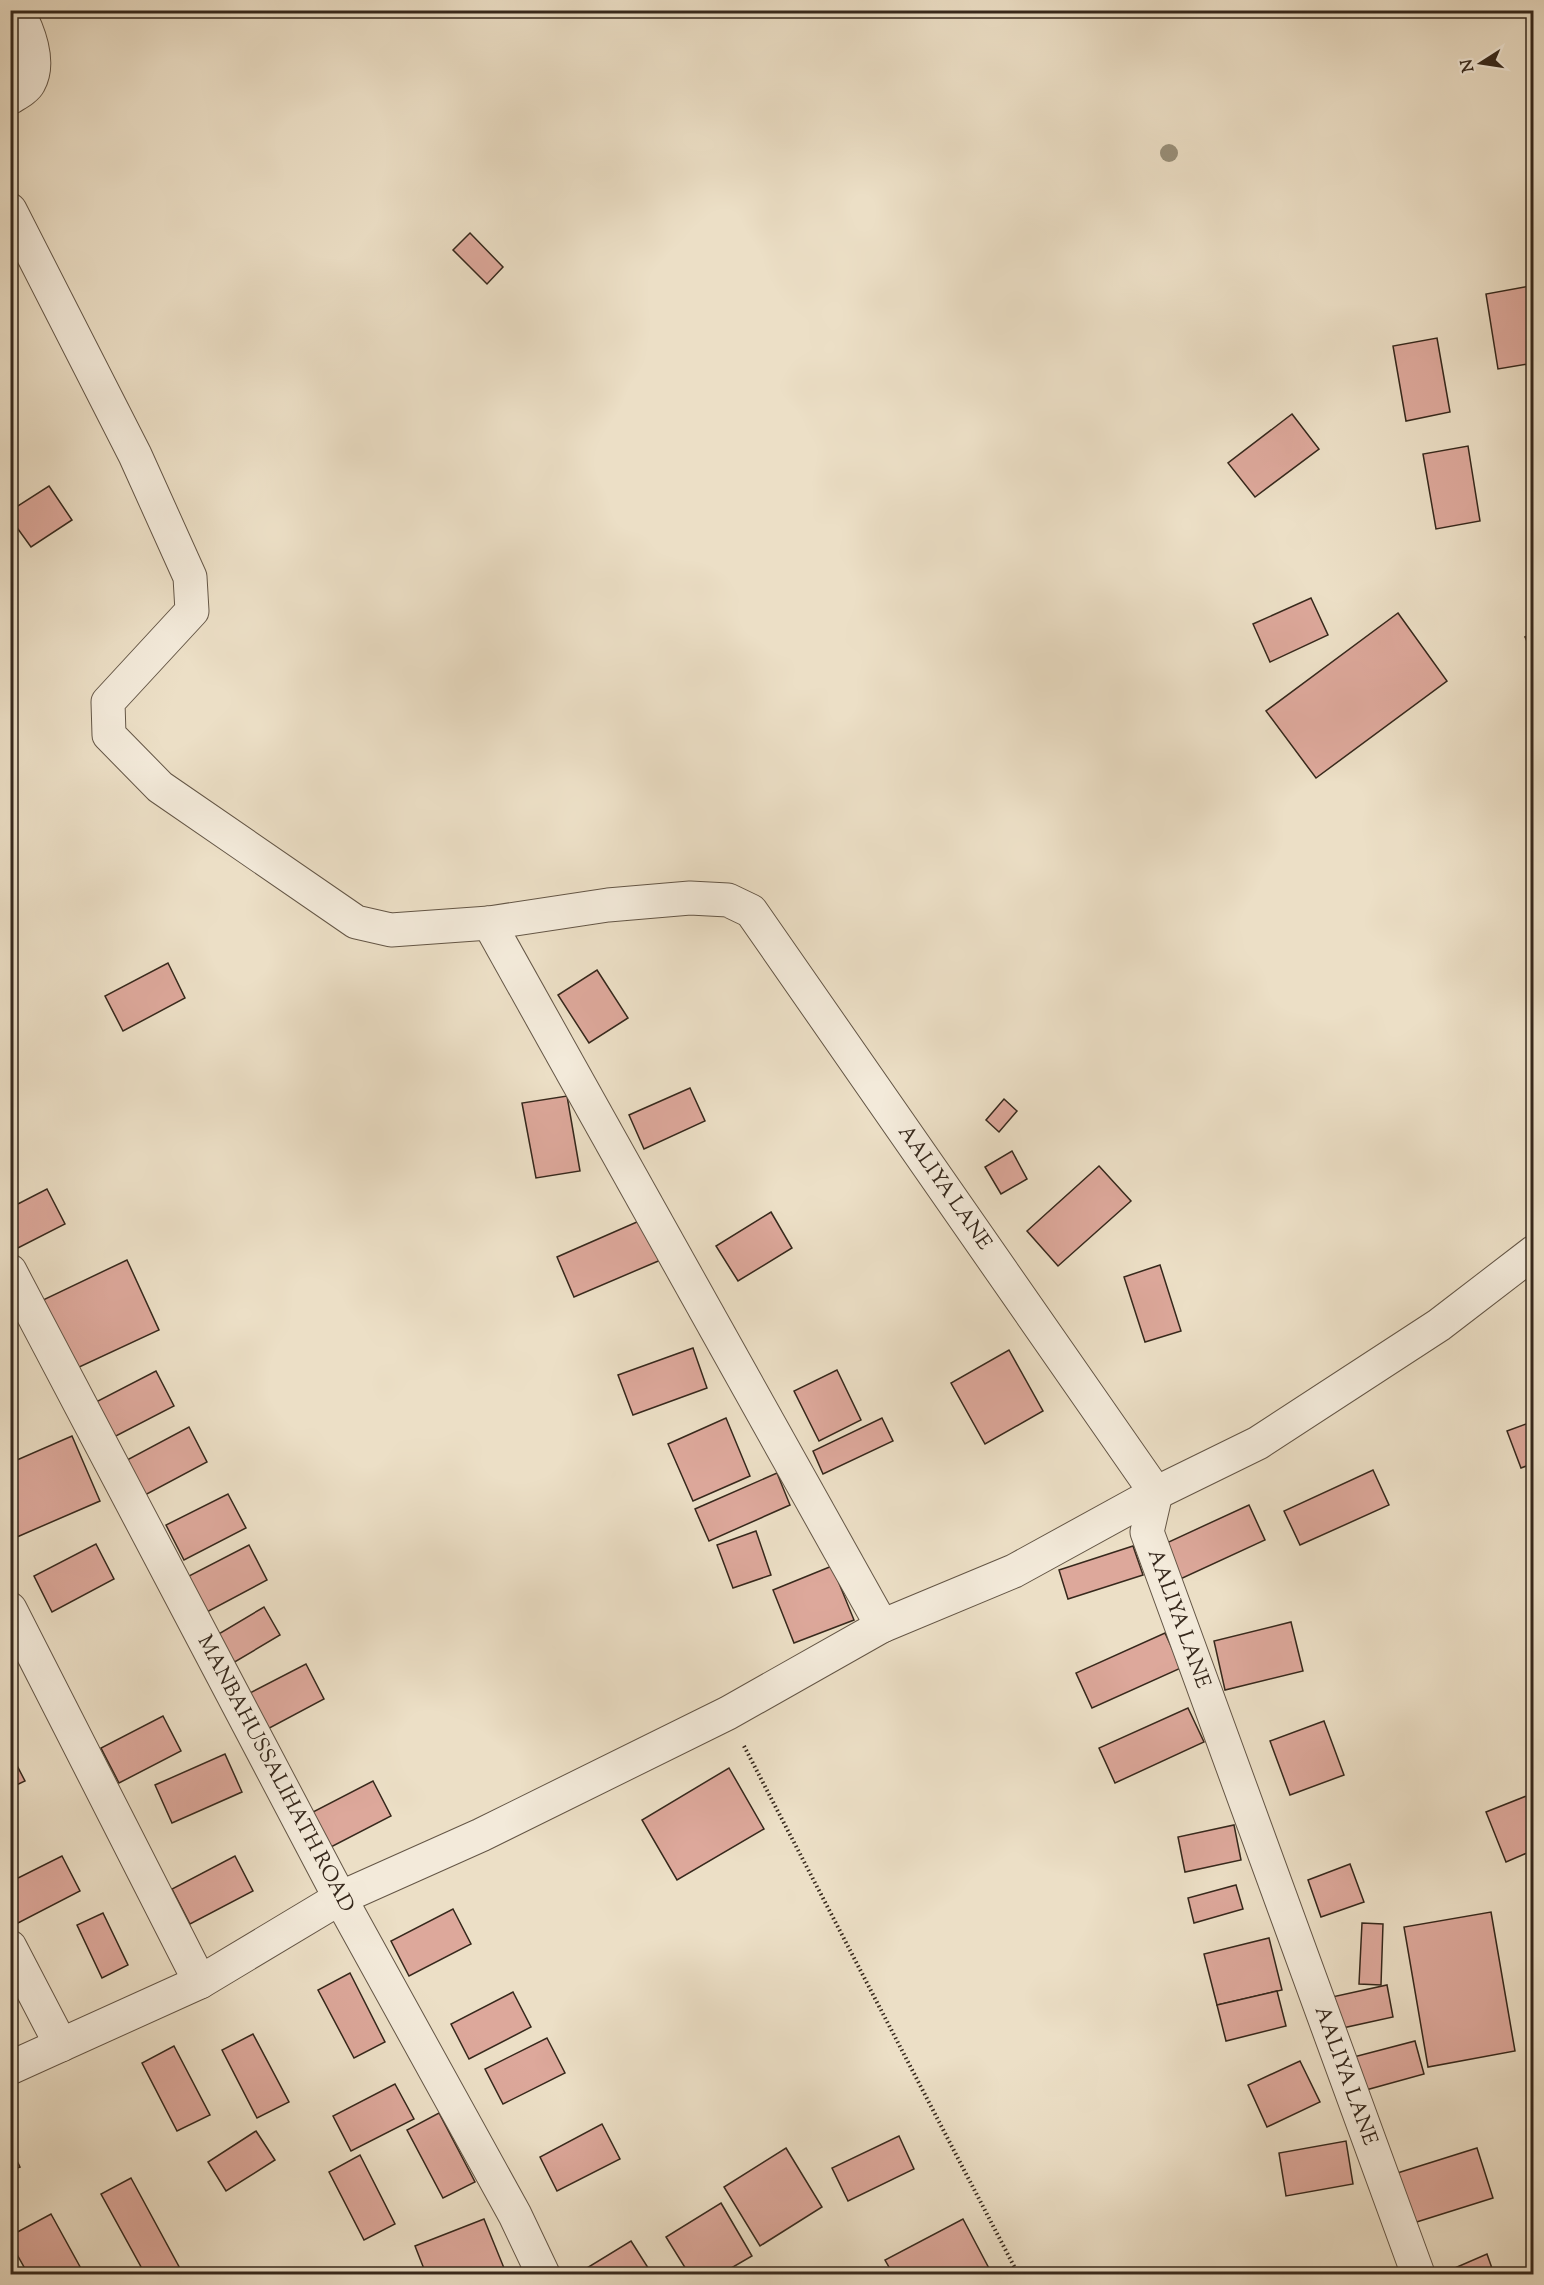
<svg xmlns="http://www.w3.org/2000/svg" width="1544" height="2285" font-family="'Sorts Mill Goudy',serif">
	<rect width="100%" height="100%" fill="#ecdfc6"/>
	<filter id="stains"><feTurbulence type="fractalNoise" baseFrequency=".00333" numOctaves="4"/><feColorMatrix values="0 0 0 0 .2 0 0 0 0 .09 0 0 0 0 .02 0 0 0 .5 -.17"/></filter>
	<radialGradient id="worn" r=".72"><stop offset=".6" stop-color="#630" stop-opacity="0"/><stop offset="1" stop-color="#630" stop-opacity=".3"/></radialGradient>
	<g fill="#dda89b" stroke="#36281c" stroke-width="1.5">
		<path d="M470,233L503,267L487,284L453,250Z"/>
		<path d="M1530,286L1534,306V363L1498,369L1486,294Z"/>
		<path d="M1437,338L1450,412L1406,421L1393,346Z"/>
		<path d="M1292,414L1319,449L1255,497L1228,463Z"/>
		<path d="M1468,446L1480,521L1436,529L1423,454Z"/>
		<path d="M49,486L72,520L31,547L10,518V511Z"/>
		<path d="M1311,598L1328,635L1270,662L1253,624Z"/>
		<path d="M1398,613L1447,681L1316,778L1266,711Z"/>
		<path d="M1534,633V657L1525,637Z"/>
		<path d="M168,963L185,998L123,1031L105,996Z"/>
		<path d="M597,970L628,1018L589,1043L558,995Z"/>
		<path d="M690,1088L705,1121L644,1149L629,1115Z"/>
		<path d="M567,1096L580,1171L536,1178L522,1103Z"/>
		<path d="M1004,1099L1017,1111L999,1132L986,1120Z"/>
		<path d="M1012,1151L1027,1179L1001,1194L985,1167Z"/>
		<path d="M1099,1166L1131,1201L1058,1266L1027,1231Z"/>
		<path d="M47,1189L65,1224L10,1252V1208Z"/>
		<path d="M771,1212L792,1248L738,1281L716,1246Z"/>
		<path d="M646,1218L663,1259L574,1297L557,1257Z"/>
		<path d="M127,1260L159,1330L75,1369L43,1300Z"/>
		<path d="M1160,1265L1181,1331L1145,1342L1124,1277Z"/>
		<path d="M693,1348L707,1388L633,1415L618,1375Z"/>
		<path d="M1009,1350L1043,1411L985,1444L951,1383Z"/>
		<path d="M837,1370L861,1420L819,1441L794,1391Z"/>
		<path d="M156,1371L174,1406L112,1438L94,1403Z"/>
		<path d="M726,1418L750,1476L693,1501L668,1444Z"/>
		<path d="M882,1418L893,1441L823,1474L813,1451Z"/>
		<path d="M1534,1421V1463L1521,1468L1507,1431Z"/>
		<path d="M189,1427L207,1462L145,1495L127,1460Z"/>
		<path d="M72,1436L100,1501L10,1540V1463Z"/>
		<path d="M1373,1470L1389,1505L1300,1545L1284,1511Z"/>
		<path d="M777,1473L790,1505L709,1541L695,1509Z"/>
		<path d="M228,1494L246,1528L184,1560L166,1525Z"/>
		<path d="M1249,1505L1265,1540L1176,1581L1160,1546Z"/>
		<path d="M756,1531L771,1575L733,1588L717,1545Z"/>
		<path d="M96,1544L114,1579L52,1612L34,1576Z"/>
		<path d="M249,1545L267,1580L205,1613L187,1577Z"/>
		<path d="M1133,1546L1143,1575L1068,1599L1059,1570Z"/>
		<path d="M832,1566L854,1620L794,1643L773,1590Z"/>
		<path d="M264,1607L280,1635L233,1663L217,1635Z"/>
		<path d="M1291,1622L1303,1671L1225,1690L1214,1641Z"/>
		<path d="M1165,1633L1181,1668L1092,1708L1076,1673Z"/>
		<path d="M306,1664L324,1699L262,1732L244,1696Z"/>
		<path d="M1188,1708L1204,1742L1115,1783L1099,1748Z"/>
		<path d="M163,1716L181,1751L119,1783L101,1748Z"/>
		<path d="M1324,1721L1344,1775L1290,1795L1270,1741Z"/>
		<path d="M10,1752L25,1781L10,1788Z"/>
		<path d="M225,1754L242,1792L172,1823L155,1785Z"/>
		<path d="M729,1768L764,1829L677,1880L642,1820Z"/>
		<path d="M373,1781L391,1816L329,1848L311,1813Z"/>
		<path d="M1534,1793V1850L1506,1862L1486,1812Z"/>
		<path d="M1234,1825L1241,1860L1185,1872L1178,1837Z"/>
		<path d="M62,1856L80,1891L18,1923L10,1908V1882Z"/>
		<path d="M235,1856L253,1891L190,1924L172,1889Z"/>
		<path d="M1350,1864L1364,1902L1321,1917L1308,1880Z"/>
		<path d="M1236,1885L1243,1909L1194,1923L1188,1898Z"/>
		<path d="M453,1909L471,1944L409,1976L391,1941Z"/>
		<path d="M1491,1912L1515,2051L1428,2067L1404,1927Z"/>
		<path d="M103,1913L128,1965L102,1978L77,1925Z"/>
		<path d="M1362,1923L1383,1924L1381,1985L1359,1984Z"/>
		<path d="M1269,1938L1282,1990L1217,2005L1204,1954Z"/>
		<path d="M350,1973L385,2042L354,2058L318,1990Z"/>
		<path d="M1387,1985L1393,2017L1338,2029L1332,1997Z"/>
		<path d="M1277,1991L1286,2026L1226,2041L1217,2005Z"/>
		<path d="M513,1992L531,2027L469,2059L451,2024Z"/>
		<path d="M253,2034L289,2102L257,2118L222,2050Z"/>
		<path d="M547,2038L565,2073L503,2104L485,2069Z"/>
		<path d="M1415,2041L1424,2074L1355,2093L1346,2059Z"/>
		<path d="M174,2046L210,2115L177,2131L142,2063Z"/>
		<path d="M1300,2061L1320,2102L1267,2127L1248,2085Z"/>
		<path d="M395,2084L414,2119L351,2151L333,2116Z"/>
		<path d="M439,2113L475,2182L443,2198L407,2130Z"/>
		<path d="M602,2124L620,2159L557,2191L540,2157Z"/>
		<path d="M256,2131L275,2160L226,2191L208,2162Z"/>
		<path d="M899,2136L914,2169L848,2201L832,2168Z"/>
		<path d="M1346,2141L1353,2184L1286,2196L1279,2153Z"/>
		<path d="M10,2146L20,2167L10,2171Z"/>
		<path d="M786,2148L822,2207L760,2246L724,2187Z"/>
		<path d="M1477,2148L1493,2198L1407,2225L1391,2175Z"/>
		<path d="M360,2155L395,2224L364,2240L329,2172Z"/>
		<path d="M131,2178L183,2274H145L101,2194Z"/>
		<path d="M721,2203L752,2256L721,2274H689L666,2237Z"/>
		<path d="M51,2214L84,2274H28L10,2242V2236Z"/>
		<path d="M484,2219L504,2268L488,2274H426L415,2246Z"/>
		<path d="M963,2219L992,2274H893L885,2260Z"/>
		<path d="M631,2241L652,2274H577Z"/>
		<path d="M1487,2254L1494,2274H1441Z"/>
	</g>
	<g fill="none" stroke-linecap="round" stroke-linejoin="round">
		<defs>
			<g id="street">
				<path d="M10,98C16,94 26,89 29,83C41,62 28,30 17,10"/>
				<path d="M10,210L135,455L190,577L192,611L108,702L109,735L160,787L356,922L391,930L489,923L608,905L690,898L728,900L751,911L1156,1493L1147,1532L1418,2274"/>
				<path d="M489,923L882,1626"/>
				<path d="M10,1271L340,1898L515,2215L543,2274"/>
				<path d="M10,1609L200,1982"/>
				<path d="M10,1947L61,2045"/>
				<path d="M10,2068L200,1982L340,1898L481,1835L728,1713L882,1626L1014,1571L1156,1493L1258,1443L1439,1325L1534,1252"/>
			</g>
		</defs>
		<use href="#street" stroke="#645646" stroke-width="35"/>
		<path stroke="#36281c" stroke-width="4" stroke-dasharray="1.5 3" stroke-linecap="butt" d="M744,1746L1018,2274"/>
		<use href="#street" stroke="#f3eada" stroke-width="33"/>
	</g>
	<circle fill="#99907a" cx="1169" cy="153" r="9"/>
	<g text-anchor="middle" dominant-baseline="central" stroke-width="4.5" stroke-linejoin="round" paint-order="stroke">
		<g font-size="21" fill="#36281c" stroke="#f3eada">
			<text transform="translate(944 1188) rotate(55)">AALIYA LANE</text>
			<text transform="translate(1178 1619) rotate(70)">AALIYA LANE</text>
			<text transform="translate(275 1774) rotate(62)">MANBAHUSSALIHATH ROAD</text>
			<text transform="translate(1345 2076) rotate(70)">AALIYA LANE</text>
		</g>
	</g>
	<rect width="1544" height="2285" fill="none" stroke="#ecdfc6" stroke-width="36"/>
	<rect x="12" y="12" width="1520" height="2261" fill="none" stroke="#36281c" stroke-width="3"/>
	<rect x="18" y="18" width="1508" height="2249" fill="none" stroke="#36281c" stroke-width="1.5"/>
	<g transform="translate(1481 63) rotate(258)" stroke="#f3eada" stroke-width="4.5" paint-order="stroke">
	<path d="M0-4.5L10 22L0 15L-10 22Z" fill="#36281c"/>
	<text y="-9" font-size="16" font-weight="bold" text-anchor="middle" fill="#36281c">N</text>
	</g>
	<rect width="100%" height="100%" filter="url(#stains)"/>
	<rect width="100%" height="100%" fill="url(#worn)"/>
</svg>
